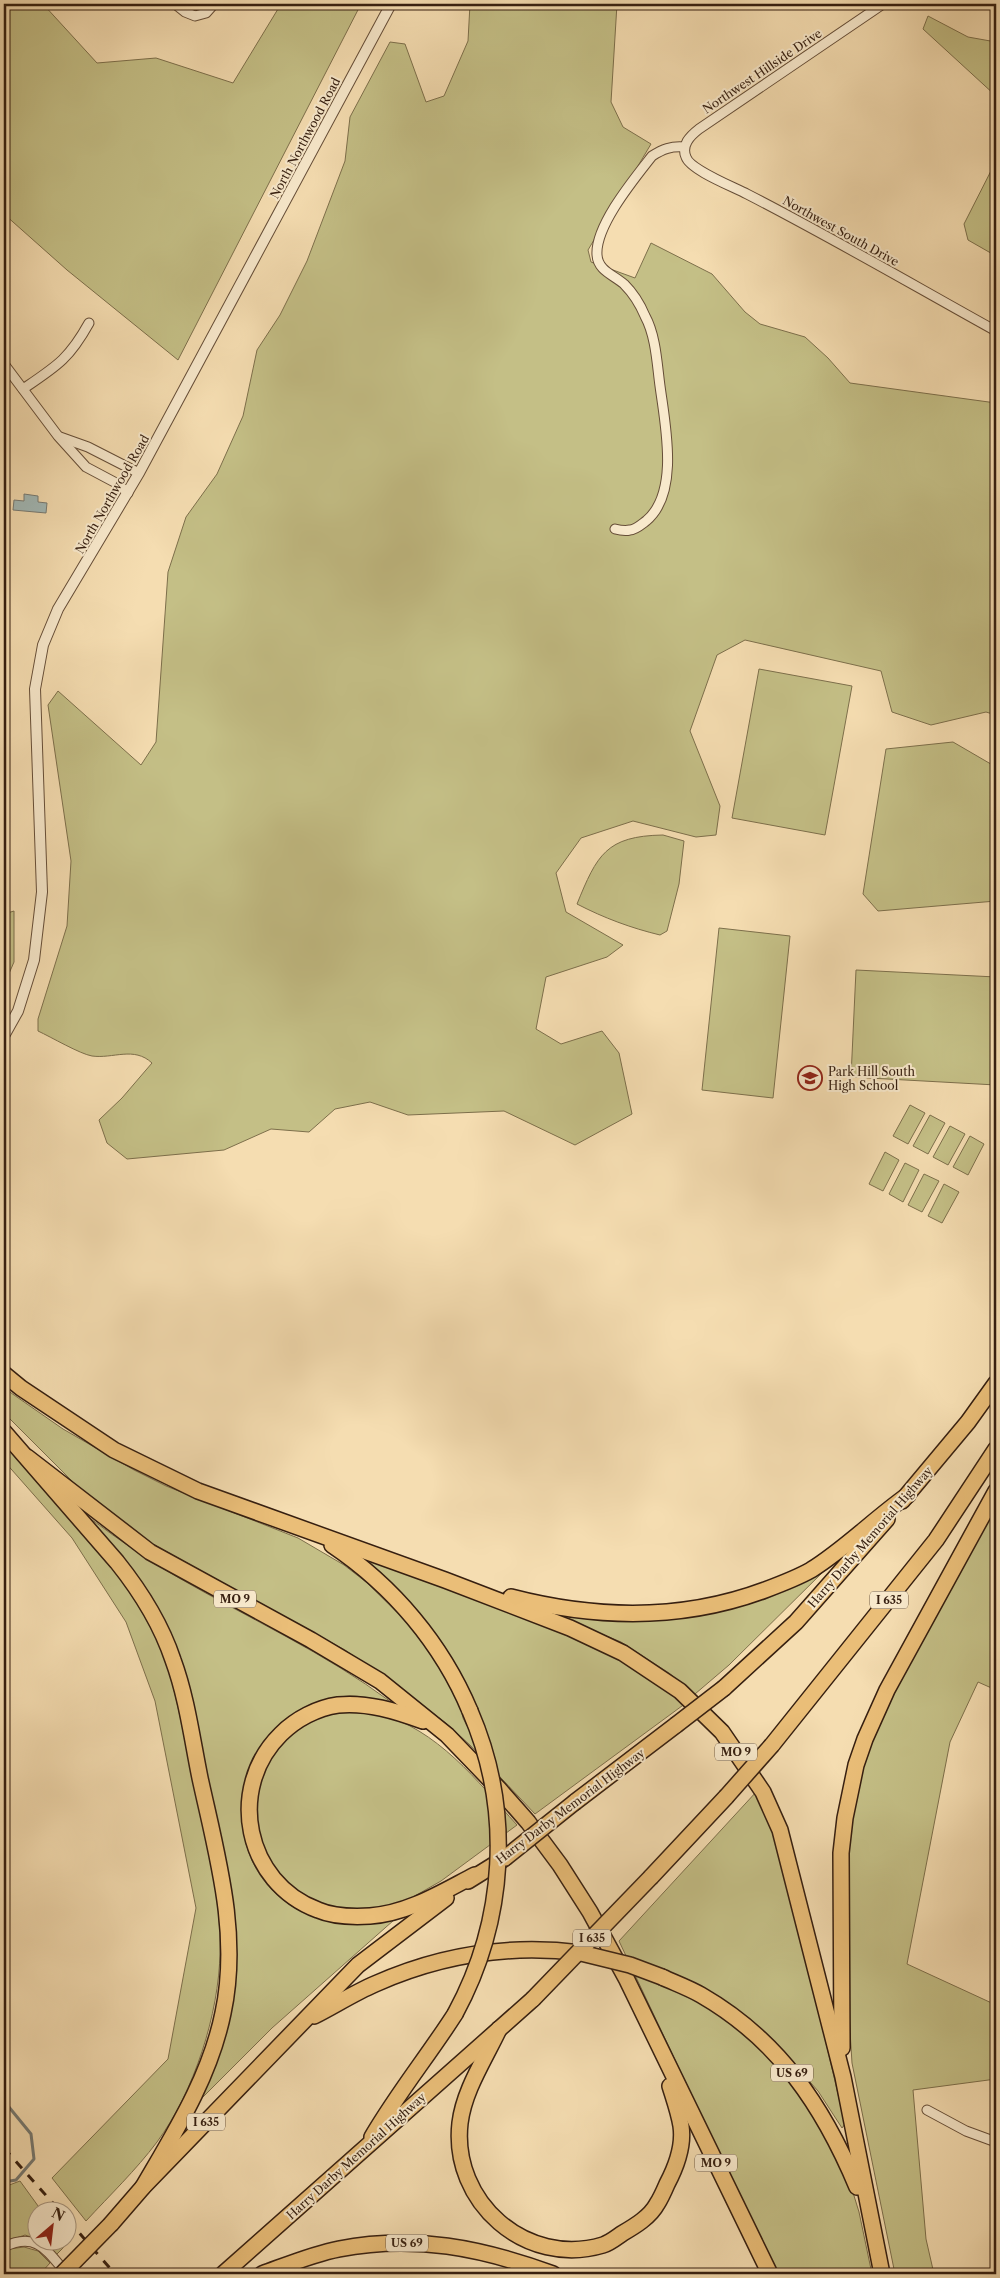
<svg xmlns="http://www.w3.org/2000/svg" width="1000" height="2278" font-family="'Libre Caslon Text',serif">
	<rect width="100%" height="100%" fill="#f5ddb1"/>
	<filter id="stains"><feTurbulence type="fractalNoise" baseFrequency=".004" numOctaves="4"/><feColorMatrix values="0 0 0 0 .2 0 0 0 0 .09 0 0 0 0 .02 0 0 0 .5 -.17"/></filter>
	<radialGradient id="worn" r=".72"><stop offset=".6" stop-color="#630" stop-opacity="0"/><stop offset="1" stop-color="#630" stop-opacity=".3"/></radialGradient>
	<g fill="#c4bf86" stroke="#7d6f4b">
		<path d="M4,4H43L97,63L156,58L233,83L281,4H361L178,360L67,270L4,214Z"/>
		<path d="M470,4H617L611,102L623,127L651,144L588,250L591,262L635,278L651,243L712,274L745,312L760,324L805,337L828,358L850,383L996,403V715L986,712L931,725L892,712L881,671L745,640L717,655L690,731L720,806L716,835L696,837L633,821L581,838L556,873L566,912L623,945L607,957L546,977L536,1029L561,1044L602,1031L619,1053L632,1114L575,1145L504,1111L408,1115L370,1102L335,1109L309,1132L271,1129L224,1150L127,1159L107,1143L99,1120L122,1098L152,1063C134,1046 113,1059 92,1056C80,1054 51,1037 38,1031V1019L67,926L71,861L48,705L58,691L141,765L156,742L168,572L186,517L217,474L243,416L257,350L280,315L307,261L345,161L350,117L390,42L405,44L426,102L444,96L468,41Z"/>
		<path d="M928,16L968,37L996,42V96L923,29Z"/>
		<path d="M996,161V256L968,240L964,224Z"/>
		<path d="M759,669L852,686L825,835L732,818Z"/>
		<path d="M953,742L996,767V901L878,911L863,894L886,749Z"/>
		<path d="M663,835L684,841L679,884L667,931L660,935C631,928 604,918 577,904C597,855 606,836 663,835Z"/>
		<path d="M14,911V962L4,985V914Z"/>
		<path d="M719,928L790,936L773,1098L702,1090Z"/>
		<path d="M856,970L996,977V1085L851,1077Z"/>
		<path d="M910,1105L925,1113L908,1144L893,1136Z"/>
		<path d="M930,1115L945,1123L928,1154L913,1146Z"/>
		<path d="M950,1126L965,1134L948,1165L933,1157Z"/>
		<path d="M970,1136L984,1144L968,1175L953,1167Z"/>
		<path d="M885,1152L899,1160L883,1191L869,1184Z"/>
		<path d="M905,1163L919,1170L903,1202L889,1194Z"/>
		<path d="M924,1174L939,1181L922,1212L908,1205Z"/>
		<path d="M944,1184L959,1192L942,1223L928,1216Z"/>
		<path d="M4,1388L63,1429L134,1470L166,1486L298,1538L344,1565L366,1582L405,1620L439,1663L459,1700L463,1718L467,1726L490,1743L475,1703L356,1552L603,1648L686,1703L535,1814L470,1745L447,1724L404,1691L345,1650L149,1542L77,1486L4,1413Z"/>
		<path d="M4,1445C57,1504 118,1562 154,1634C171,1667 177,1704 185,1739C194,1784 204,1828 213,1873C217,1899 221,1926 220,1952C219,2014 194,2092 157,2142C136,2170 110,2195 86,2221L52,2178L168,2059L196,1908L155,1701L126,1622L72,1538L4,1461Z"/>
		<path d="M996,1499V1690L978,1682L950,1742L907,1964L996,2005V2079L913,2090L926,2239L934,2274H895L852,2063L848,1998L845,1871L850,1811L876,1720Z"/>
		<path d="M91,1519C119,1540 148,1560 179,1578C250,1619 325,1653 391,1702C378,1700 363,1696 350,1696C327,1697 304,1706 286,1720C225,1767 226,1870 297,1909C327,1926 361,1926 394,1920L272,2028L195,2105L232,1981L185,1682L88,1520Z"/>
		<path d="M830,1565L729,1665L695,1694L669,1673L621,1642L542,1610L653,1619Z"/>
		<path d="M339,1711C351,1711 366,1710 377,1713C438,1729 477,1781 517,1825L441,1881L406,1901L372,1910L335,1909L304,1897L276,1874L260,1843L255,1798L266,1763L290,1733L307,1722Z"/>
		<path d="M757,1791L782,1854L845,2124L842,2128L818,2091L780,2048L758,2027L663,1982L710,2007L754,2041L801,2091L851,2186L859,2212L872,2274H776L619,1941Z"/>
		<path d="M20,2181L41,2210H38L37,2239L25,2235L4,2242V2187Z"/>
		<path d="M41,2241H67L68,2243L56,2255Z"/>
		<path d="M24,2247L38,2251L50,2263L40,2274H4V2253L9,2249Z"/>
	</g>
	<path fill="#a2b9b7" stroke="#777b74" d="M24,494L38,496V502L47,503L46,513L13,510L14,500L24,501Z"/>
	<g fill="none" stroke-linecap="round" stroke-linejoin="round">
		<path stroke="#777b74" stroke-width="3" d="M4,2101L31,2134L34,2159L16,2180L4,2182"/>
		<defs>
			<g id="minor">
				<path d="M175,4L185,12L195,16L206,13L214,4"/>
				<path d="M883,4L699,129C690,136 681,145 686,157C690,170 734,187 747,194C831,237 913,285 996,331"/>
				<path d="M4,364L58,436L86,467L118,484L128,493"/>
				<path d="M23,389C57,366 69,359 89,323"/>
				<path d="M60,437L88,447L139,473"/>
				<path d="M615,529C619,530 625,531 630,530C635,530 642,524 646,521C680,493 665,424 660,386C657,364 656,336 645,316C640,304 633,293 624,284C614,275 598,271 597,255C595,226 634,179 652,156C663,149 671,146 684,147"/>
				<path d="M927,2110L966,2131L996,2142"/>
				<path d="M4,2247C37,2231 47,2251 67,2274"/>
			</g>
			<path id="tertiary" d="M4,1036L18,1011L34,960L42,892L35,689L43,645L58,609L139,473L391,4"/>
			<g id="motorway">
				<path d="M4,1374L21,1388L114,1450L198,1491L445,1580L570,1628L623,1653L680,1691L722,1732L763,1792L780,1830L843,2077L882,2274"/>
				<path d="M4,1432L117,1562C141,1592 161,1624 173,1660C187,1698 192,1739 200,1778C217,1856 240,1934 223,2013C210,2077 175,2132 143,2187"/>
				<path d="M27,1457L150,1552L311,1640L380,1681L447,1735L499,1789L528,1822L560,1865L590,1912L627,1980L770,2274"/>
				<path d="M902,1501L968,1422L996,1383"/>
				<path d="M332,1545C393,1586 442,1644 470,1711"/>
				<path d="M511,1597C596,1619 682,1621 765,1590C781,1584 797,1578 811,1570C845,1549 874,1519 908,1495"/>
				<path d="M724,1688L796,1622L887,1519"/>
				<path d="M423,1721C396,1711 367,1702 338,1705C317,1708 296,1719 281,1734C226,1788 245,1883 318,1910C334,1917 353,1917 370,1916C409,1913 442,1892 475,1875"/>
				<path d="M772,1745L936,1540L996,1449"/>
				<path d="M575,1802L676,1725"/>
				<path d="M651,1877L726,1797"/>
				<path d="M468,1881L505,1858"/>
				<path d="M662,1977C675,1983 689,1988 701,1995C779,2040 823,2106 857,2187"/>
				<path d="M314,2016C334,2006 354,1993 375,1984C440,1955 510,1944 581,1953"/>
				<path d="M499,2029C485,2059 464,2090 460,2123C451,2202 526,2268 603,2245C610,2243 617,2237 623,2233C635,2226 650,2217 657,2204C661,2198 664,2191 667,2184C676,2167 684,2146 681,2126C679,2113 674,2099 670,2086"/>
				<path d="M842,2048L841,1853L845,1818L856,1765L865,1739L887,1690L996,1491"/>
				<path d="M372,2137C397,2094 428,2056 455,2014"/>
				<path d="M111,2224L143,2187L358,1965L446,1898"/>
				<path d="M223,2274L533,1999"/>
				<path d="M262,2274C287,2265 313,2254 339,2249C414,2234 482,2248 553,2274"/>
			</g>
		</defs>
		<use href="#minor" stroke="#664e38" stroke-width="11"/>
		<use href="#tertiary" stroke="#664e38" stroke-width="12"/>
		<use href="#motorway" stroke="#361f10" stroke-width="18"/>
		<use href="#minor" stroke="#f8e9cc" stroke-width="9"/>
		<use href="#tertiary" stroke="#f8e9cc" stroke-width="10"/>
		<use href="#motorway" stroke="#eabe78" stroke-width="15"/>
		<g stroke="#361f10" stroke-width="3" stroke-dasharray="9 9" stroke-linecap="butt">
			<path d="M4,2148L59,2210"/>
			<path d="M68,2220L115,2274"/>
		</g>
		<defs>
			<g id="motorway-bridge">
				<path d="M676,1725L724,1688"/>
				<path d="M726,1797L772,1745"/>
				<path d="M505,1858L575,1802"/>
				<path d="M581,1953L630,1965L662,1977"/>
				<path d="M533,1999L651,1877"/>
				<path d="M455,2014C506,1920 513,1810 470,1711"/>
				<path d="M62,2274L111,2224"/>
			</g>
		</defs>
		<use href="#motorway-bridge" stroke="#361f10" stroke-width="18" stroke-linecap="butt"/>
		<use href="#motorway-bridge" stroke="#eabe78" stroke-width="15"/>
	</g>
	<defs>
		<symbol id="school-ring" viewBox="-11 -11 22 22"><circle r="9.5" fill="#f8e9cc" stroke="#8f2418" stroke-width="1.5"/><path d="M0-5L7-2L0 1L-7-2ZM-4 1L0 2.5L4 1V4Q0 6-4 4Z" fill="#8f2418"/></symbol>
	</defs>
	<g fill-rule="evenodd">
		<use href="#school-ring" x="796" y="1064" width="28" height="28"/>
	</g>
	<g text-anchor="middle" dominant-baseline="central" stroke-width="4" stroke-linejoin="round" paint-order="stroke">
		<g fill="#f8e9cc" stroke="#705c48" stroke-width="1">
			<rect x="214" y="1590.5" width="42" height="17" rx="4"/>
			<rect x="870" y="1591.5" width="38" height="17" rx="4"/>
			<rect x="715" y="1743.5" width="42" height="17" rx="4"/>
			<rect x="573" y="1929.5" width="38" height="17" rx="4"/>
			<rect x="771" y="2064.5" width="42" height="17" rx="4"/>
			<rect x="187" y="2113.5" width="38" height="17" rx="4"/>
			<rect x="695" y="2154.5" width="42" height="17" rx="4"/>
			<rect x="386" y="2234.5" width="42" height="17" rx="4"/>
		</g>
		<g font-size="11" font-weight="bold" fill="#361f10">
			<text x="235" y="1599">MO 9</text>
			<text x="889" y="1600">I 635</text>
			<text x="736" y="1752">MO 9</text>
			<text x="592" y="1938">I 635</text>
			<text x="792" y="2073">US 69</text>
			<text x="206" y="2122">I 635</text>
			<text x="716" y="2163">MO 9</text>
			<text x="407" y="2243">US 69</text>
		</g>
		<g font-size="12" fill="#361f10" stroke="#f8e9cc">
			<text transform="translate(762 71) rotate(-34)">Northwest Hillside Drive</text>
			<text transform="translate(305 138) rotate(-62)">North Northwood Road</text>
			<text transform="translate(841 231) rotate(29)">Northwest South Drive</text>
			<text transform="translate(112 494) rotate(-60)">North Northwood Road</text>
			<text transform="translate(870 1537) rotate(-49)">Harry Darby Memorial Highway</text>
			<text transform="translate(570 1806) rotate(-37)">Harry Darby Memorial Highway</text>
			<text transform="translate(356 2156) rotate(-42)">Harry Darby Memorial Highway</text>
		</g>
		<g font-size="12" fill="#361f10" stroke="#f8e9cc" text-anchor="start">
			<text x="828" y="1071">Park Hill South<tspan x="828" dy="14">High School</tspan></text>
		</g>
	</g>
	<rect width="1000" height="2278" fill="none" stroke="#f5ddb1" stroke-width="20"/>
	<rect x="5" y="5" width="990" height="2268" fill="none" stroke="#361f10" stroke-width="2.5"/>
	<rect x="10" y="10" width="980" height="2258" fill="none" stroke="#361f10"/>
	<g transform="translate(52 2226) rotate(28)"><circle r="24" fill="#f8e9cc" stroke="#aa9881"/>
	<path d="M0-4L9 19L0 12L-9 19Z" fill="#8f2418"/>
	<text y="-8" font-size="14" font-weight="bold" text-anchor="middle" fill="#361f10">N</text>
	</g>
	<rect width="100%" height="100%" filter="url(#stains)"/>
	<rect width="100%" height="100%" fill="url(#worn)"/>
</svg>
